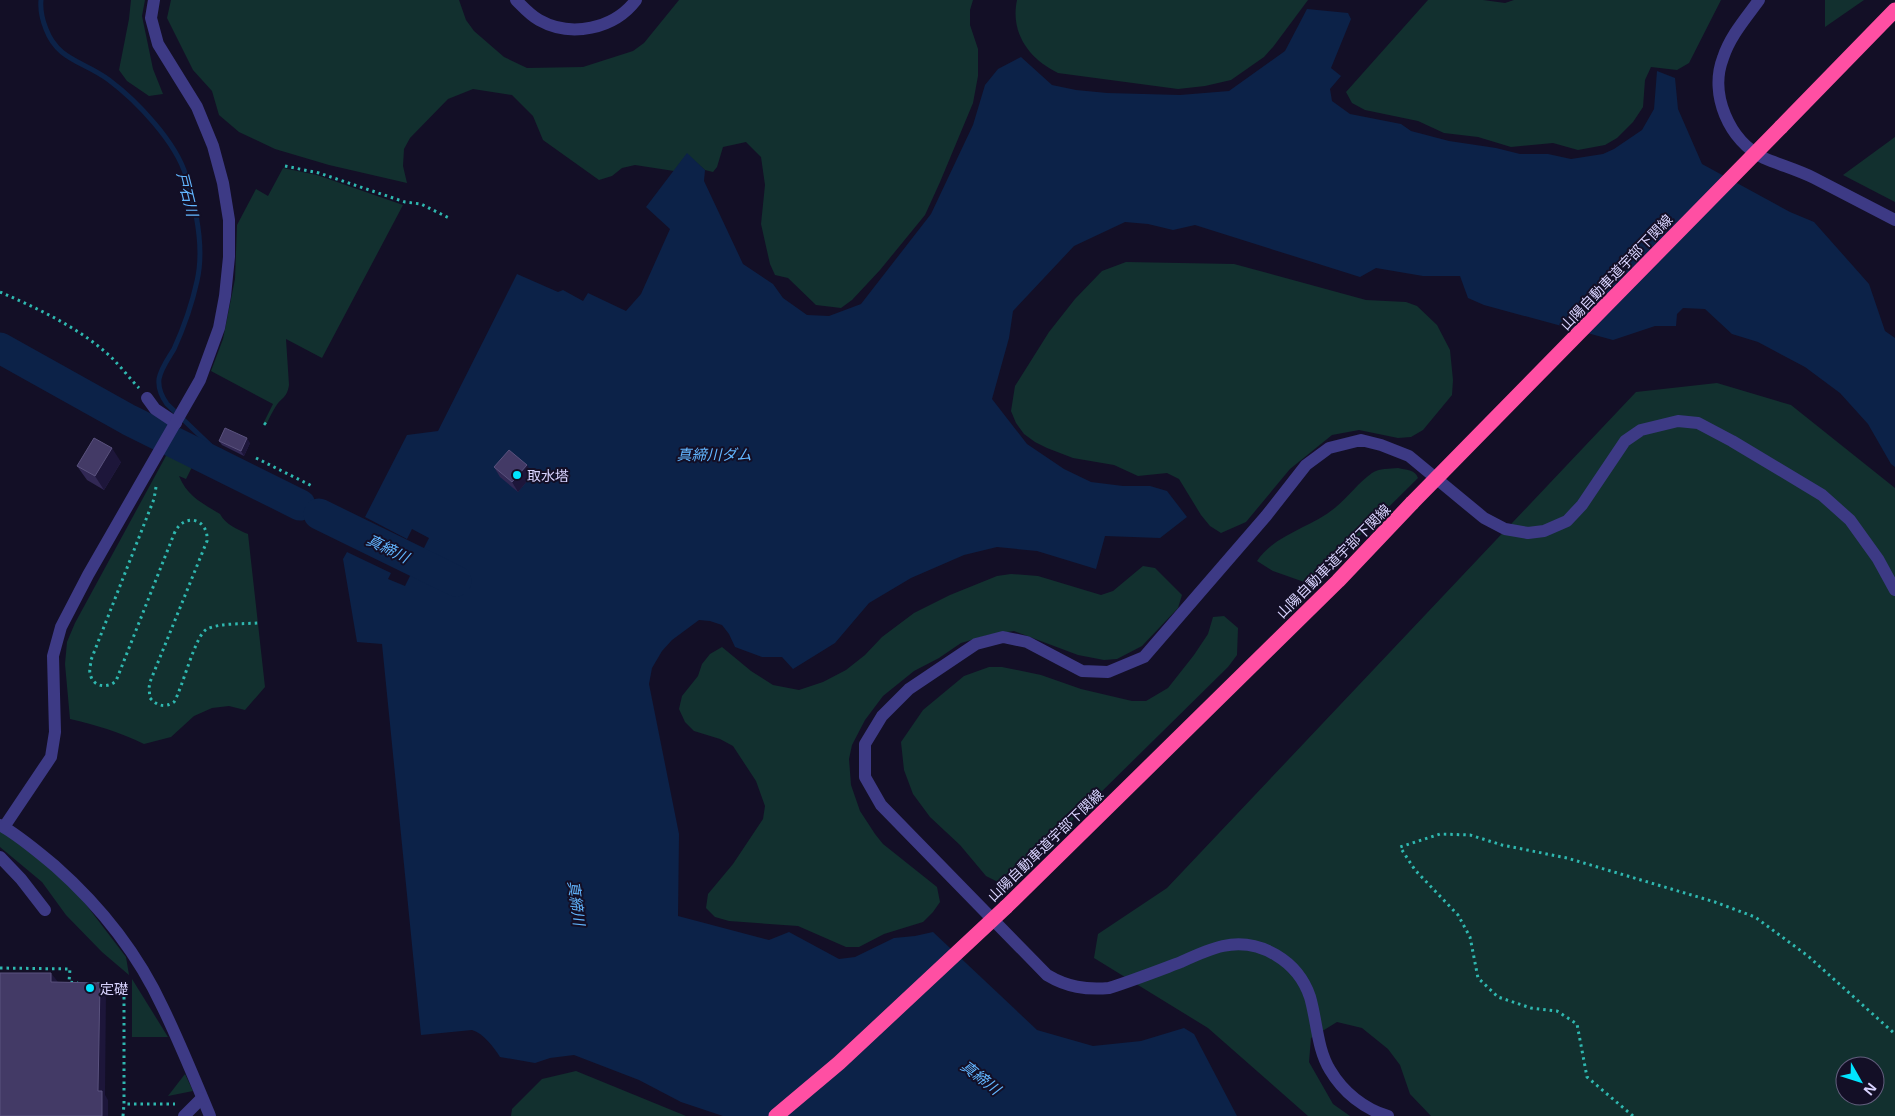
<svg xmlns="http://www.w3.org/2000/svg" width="1895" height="1116" font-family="'Open Sans','Noto Sans JP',sans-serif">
	<rect width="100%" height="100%" fill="#130f26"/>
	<g fill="#12302f" fill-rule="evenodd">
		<path d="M131,0H145L142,16L153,69L163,94L149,96L127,81L119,70L129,19Z"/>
		<path d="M171,0H459L466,20L474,31L504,57L527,68L583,67L633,51L644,43L679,0H973L970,10V25L978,49V76L973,103L940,182L925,215L880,270L852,300L841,308L816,305L788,278L775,275L770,264L761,224L765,185L761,157L746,142L723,147L717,167L713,172L705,170L687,154L674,171L635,165L622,168L612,176L599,180L543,140L533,116L512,95L473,89L448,99L410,138L404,149L403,166L407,183L329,165L275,149L239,132L219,115L212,91L193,70L167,18Z"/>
		<path d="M1017,0H1308L1273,47L1264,57L1231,80L1205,86L1178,89L1058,73C1029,59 1010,33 1017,0Z"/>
		<path d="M1428,0H1483L1505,3L1514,0H1721L1689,63L1677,70L1651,67L1645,80L1643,107L1633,122L1617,138L1605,145L1578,150L1553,143L1511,147L1478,137L1444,133L1418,121L1365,110L1352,103L1346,92Z"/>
		<path d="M1825,0H1864L1825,27Z"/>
		<path d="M1895,137V202L1843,175Z"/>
		<path d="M283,168L317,175L403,205L322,358L286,339L289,385C287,398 282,397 276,406C272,412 269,419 266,425L263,424L273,404L211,371L223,339L235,279L237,225L256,189L268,196Z"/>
		<path d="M1126,262L1234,264L1366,300L1406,302L1417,306L1437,325L1450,350L1453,380L1452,395L1423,430L1411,437L1398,438L1359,430L1332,435L1290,469L1246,522L1221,533L1210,526L1201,515L1179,479L1167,473L1138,476L1114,465L1073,458L1047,448L1035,442L1024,434L1016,423L1011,411L1015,386L1049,332L1075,299L1102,271Z"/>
		<path d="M1717,383L1791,405L1895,488V1116H1431L1410,1094L1400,1065L1388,1049L1362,1028L1337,1022L1311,1038L1309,1062L1333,1104L1350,1116H1308L1208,1028L1094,958L1098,934L1167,888L1636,392ZM1845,1066H1875V1096H1845Z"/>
		<path d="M167,454L192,467L186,479L179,476C187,496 202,503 220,514C225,524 238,530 248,534L265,687L245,710L229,706L212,708L194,716L171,737L144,744C120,732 96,725 70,719L65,664L67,642L75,623Z"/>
		<path d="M1398,468C1406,470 1415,469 1418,478L1316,579L1307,583L1273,571L1257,561C1275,534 1311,528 1336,507C1348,497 1359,482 1372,473C1379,468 1390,469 1398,468Z"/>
		<path d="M1143,566L1155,568L1182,595L1178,608L1142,646L1117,659L1104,660L1078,655L1014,631L988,635L961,643L939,658L914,671L883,696L865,720L852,745L849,759L851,785L860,811L875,834L883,844L937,887L940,902L933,912L923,922L884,934L859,947H846L798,926L729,921L715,917L706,908L708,894L733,864L763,819L765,806L756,781L733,746L720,739L694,731L685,722L679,709L682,696L698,676L702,664L710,654L722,647L751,671L773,685L799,690L823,682L846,670L865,655L882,637L914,613L950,595L997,576L1011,574L1038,576L1101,595L1113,591Z"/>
		<path d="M1224,616L1238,628L1237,655L1228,667L1022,870L1012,879L998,882L986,876L960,845L930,817L913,794L904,770L901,742L923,710L964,676L989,667H1002L1041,675L1081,689L1132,701H1146L1168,688L1194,655L1208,634L1213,617Z"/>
		<path d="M0,829L49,865L81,898L126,957L129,975L102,952L66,915L42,882L0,847Z"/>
		<path d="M132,979L168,1037H132Z"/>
		<path d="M576,1071L686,1116H511L512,1109L542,1079Z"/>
		<path d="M185,1074L193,1091L168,1096Z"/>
	</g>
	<path fill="#0c2248" d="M1307,9L1348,13L1351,19L1331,68L1341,76L1330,89L1332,101L1350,114L1401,124L1411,131L1449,141L1496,148L1520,154H1548L1571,159L1603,154L1614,149L1642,130L1654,109L1657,71L1675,78L1678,109L1702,164L1790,212L1814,222L1869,284L1885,331L1895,338V467L1891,464L1868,424L1840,393L1805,367L1758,342L1732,334L1705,309L1683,308L1677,314L1676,326H1655L1613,340L1484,305L1468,298L1460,276H1423L1376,268L1360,277L1195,225L1173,230L1148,224L1125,222L1074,246L1013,311L1009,338L992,399L1027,444L1064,469L1091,482L1123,486H1150L1167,491L1187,517L1160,538L1105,536L1096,569L1037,551L997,547L964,555L911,578L869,603L835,643L793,669L782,657H762L735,647L729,634L722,625L710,621L699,620L672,640L662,651L652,668L649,684L679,834L678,916L769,940L789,932L839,959L855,957L894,938L915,936L933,932L1037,1030L1093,1046L1141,1041L1184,1028L1194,1034L1237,1116H723L681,1102L639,1080L574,1055L550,1058L535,1063L500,1057C493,1046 484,1034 472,1030L421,1035L382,644L357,642L343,559L347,552L391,573L388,579L405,586L429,538L412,529L407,539L365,517L407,435L438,431L517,274L558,292L563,290L583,301L588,293L626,311L641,294L670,229L646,207L687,153L705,170L704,181L743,264L773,284L783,298L807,315L829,316L861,304L931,214L973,125L985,85L998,69L1021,57L1052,85L1076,90L1107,93L1180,95L1229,91L1285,51Z"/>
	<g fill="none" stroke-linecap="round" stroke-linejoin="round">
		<path stroke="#0c2248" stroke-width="5" d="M41,0C40,11 42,19 46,29C58,61 84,61 109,80C137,101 176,142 186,176C196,208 205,247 197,281C192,304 184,327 174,349C168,359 161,368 159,379C158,388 162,397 167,404L213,448L221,451L215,463"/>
		<g stroke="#0c2248" stroke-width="31">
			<path d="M0,348L129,420L300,505"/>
			<path d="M319,514L456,581"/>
		</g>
		<g stroke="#2fb8b0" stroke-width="3" stroke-dasharray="2.5 4" stroke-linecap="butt">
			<path d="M285,166L319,173L405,202L421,204L449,218"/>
			<path d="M0,292C39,309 82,329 113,359C122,368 130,379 139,388"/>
			<path d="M264,423L268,426"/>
			<path d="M256,458L312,486"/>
			<path d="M156,487L154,499L91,660C91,664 89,669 90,673C92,687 107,689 116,681L174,534C184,511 209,519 207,541L150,682L149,688L150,698C157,706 165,708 174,702C183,687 195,635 207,629C219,623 244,624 258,623"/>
			<path d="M0,968L70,969L69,982L78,983"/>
			<path d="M97,984L124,985V1104H175"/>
			<path d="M123,1116L124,1104"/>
			<path d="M1633,1116L1587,1077L1577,1024L1557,1011L1531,1008L1498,997L1478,978L1470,937L1458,915L1415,870L1400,847L1440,834L1470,835L1502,845L1567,858L1715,902L1755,917L1808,956L1895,1034"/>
		</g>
		<g stroke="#3d3a85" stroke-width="12">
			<path d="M516,0C523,7 530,15 539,20C571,38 614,29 636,0"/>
			<path d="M1759,0C1746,18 1730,36 1723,58C1709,94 1729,141 1764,158C1780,165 1798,170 1814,178C1841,192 1868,206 1895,220"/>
			<path d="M147,398L155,409L176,423"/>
			<path d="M0,825C20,836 38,852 55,866C99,905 138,954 163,1008C180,1043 195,1080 210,1116"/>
			<path d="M4,827L51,757L55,732L53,656L61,627L88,575L200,380L219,328L225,296L229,257V220L223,183L213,146L197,107L158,44L151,18L154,0"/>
			<path d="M0,857L21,879L45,910"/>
			<path d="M184,1116L202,1098"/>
			<path d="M1388,1116C1364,1109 1343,1092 1330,1070C1317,1049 1317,1021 1310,997C1298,961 1260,938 1223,946C1209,949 1194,956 1181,962C1157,971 1134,980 1109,988C1086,990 1067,987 1047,975L881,805L865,777V744L882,716L909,689L976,644L1003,637L1027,642L1082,671L1108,672L1144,657L1266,516L1306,465L1329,448L1361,440L1381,445L1409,456L1484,518L1505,529L1528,533L1544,531L1567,521L1582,505L1625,441L1641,430L1678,421L1698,423L1732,441L1822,495L1850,520L1878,559L1895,590"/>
		</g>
		<g stroke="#ff4fa3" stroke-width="15">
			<path d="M1781,127L1895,10"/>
			<path d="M1006,907L1338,581L1412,503"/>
		</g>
		<g stroke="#ff4fa3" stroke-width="15">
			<path d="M1412,503L1781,127"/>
			<path d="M776,1116L839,1063L1006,907"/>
		</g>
	</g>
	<g fill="#312854">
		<path d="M219,441L250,443L244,456L222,445Z"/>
		<path d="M121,462L104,490L87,480L77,466Z"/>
		<path d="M494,467L533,474L518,492L500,477Z"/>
	</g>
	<g fill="#1d163a">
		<path d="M247,438L250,443L244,456L241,451Z"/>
		<path d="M112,448L121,462L104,490L95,476Z"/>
		<path d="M527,465L533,474L518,492L512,482Z"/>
		<path d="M51,973L58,982H51Z"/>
		<path d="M100,983L106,992L105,1095L108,1100V1116H102L98,1091Z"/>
	</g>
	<g fill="#433a66" stroke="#5a527e">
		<path d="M225,428L247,438L241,451L219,441Z"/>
		<path d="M94,438L112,448L95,476L77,466Z"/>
		<path d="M509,450L527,465L512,482L494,467Z"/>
		<path d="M0,973H51V982L100,983L98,1091H102V1116H0Z"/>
	</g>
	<g fill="#00e5ff" stroke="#130f26" stroke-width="2">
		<circle cx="517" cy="475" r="5"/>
		<circle cx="90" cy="988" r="5"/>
	</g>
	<g text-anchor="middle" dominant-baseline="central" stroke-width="4" stroke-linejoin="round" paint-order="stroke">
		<g font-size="14" fill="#d9d4ff" stroke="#130f26">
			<text transform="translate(1616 272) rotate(-46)">山陽自動車道宇部下関線</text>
			<text transform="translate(1333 561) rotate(-45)">山陽自動車道宇部下関線</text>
			<text transform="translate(1045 845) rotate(-44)">山陽自動車道宇部下関線</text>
		</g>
		<g font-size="14" fill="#d9d4ff" stroke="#130f26" text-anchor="start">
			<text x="527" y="475">取水塔</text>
			<text x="100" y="988">定礎</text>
		</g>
		<g font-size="15" font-style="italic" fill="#62b6ff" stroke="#130f26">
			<text transform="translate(188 194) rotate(76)">戸石川</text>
			<text x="714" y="454">真締川ダム</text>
			<text transform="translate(388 548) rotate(26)">真締川</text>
			<text transform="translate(577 903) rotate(82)">真締川</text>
			<text transform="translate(981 1077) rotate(38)">真締川</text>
		</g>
	</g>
	<g transform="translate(1860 1081) rotate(129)"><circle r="24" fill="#130f26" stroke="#625e7d"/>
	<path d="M0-4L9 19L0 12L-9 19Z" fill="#00e5ff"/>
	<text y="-8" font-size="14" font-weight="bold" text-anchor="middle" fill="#d9d4ff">N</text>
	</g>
</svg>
